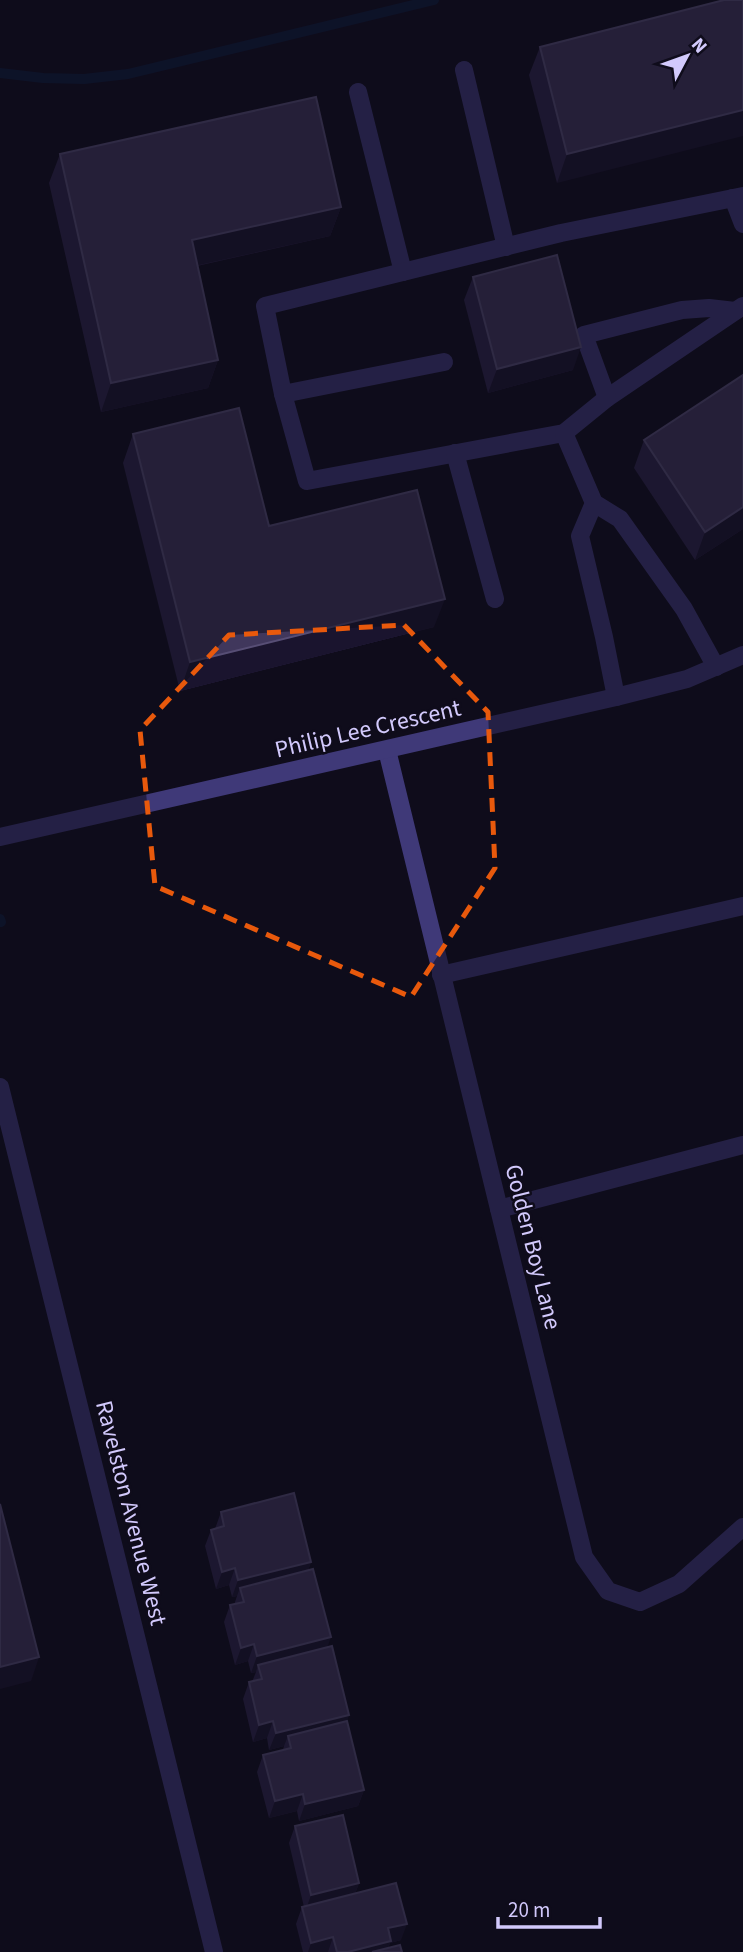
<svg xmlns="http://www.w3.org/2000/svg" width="743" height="1952" font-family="'Source Sans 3',sans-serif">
	<rect width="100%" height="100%" fill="#0f0c1b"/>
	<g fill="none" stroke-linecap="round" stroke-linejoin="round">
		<g stroke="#0d1b39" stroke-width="10">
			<path d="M0,73L43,78L84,79L128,74L434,0"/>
			<path d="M0,919L1,922"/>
		</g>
		<g stroke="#3f3978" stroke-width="18">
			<path d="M464,70L506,247"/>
			<path d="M358,92L403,272"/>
			<path d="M743,196L561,233L265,306L283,394L307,481L564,433L607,398L743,306"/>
			<path d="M733,198L743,224"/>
			<path d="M283,394L444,362"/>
			<path d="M607,398L584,335L682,310L709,308L735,311"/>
			<path d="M564,433L594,503L620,519L684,609L716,667"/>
			<path d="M455,453L495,599"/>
			<path d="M594,503L580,536L604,637L616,697"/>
			<path d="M441,975L743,906"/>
		</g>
		<g stroke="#3f3978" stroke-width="18">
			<path d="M387,750L584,1557L608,1591L640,1602L679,1584L743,1527"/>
			<path d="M0,837L616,697L687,679L743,655"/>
			<path d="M0,1087L214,1952"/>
			<path d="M499,1209L743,1145"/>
		</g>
	</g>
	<g fill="#2e2549">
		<path d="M724,0L557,183L529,75L540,47Z"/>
		<path d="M60,154L341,207L330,236L197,266L218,360L208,388L101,412L49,183Z"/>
		<path d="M473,277L573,370L488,393L464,300Z"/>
		<path d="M133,434L269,526L434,627L180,691L123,463Z"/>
		<path d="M644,440L743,529L695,560L634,468Z"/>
		<path d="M221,1512L311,1562L308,1570L327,1647L349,1715L346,1721L364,1790L358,1806L299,1821L297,1811L269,1818L257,1772L263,1755L283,1750L284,1746L269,1750L267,1738L253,1742L243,1699L249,1682H252L256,1672L251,1673L248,1661L235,1665L224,1622L230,1605H234L237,1596L232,1597L229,1585L216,1589L205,1546L211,1530L215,1529Z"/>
		<path d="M295,1826L359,1883L355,1894L401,1940L390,1943L388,1948L402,1952H303L296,1924L302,1907H304L289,1843Z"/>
	</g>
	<g fill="#1a142e">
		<path d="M743,110V136L557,183L567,154Z"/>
		<path d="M341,207L330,236L181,269L192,240Z"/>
		<path d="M581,347L573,370L488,393L497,369Z"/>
		<path d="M218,360L208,388L101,412L111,383Z"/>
		<path d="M743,507V529L695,560L705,532Z"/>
		<path d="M445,599L434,627L180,691L190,662Z"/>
		<path d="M311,1562L305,1579L240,1588L237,1596L232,1597L238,1580Z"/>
		<path d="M235,1568L229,1585L216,1589L222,1572Z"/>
		<path d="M331,1637L325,1654L258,1665L256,1672L251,1673L257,1656Z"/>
		<path d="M254,1644L248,1661L235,1665L241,1648Z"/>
		<path d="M39,1657L31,1681L0,1689V1667Z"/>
		<path d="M349,1715L343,1732L288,1736L284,1746L269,1750L276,1733Z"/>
		<path d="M273,1721L267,1738L253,1742L259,1725Z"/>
		<path d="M364,1790L358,1806L299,1821L305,1804Z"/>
		<path d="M303,1794L297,1811L269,1818L275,1801Z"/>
		<path d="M359,1883L353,1900L305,1912L311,1895Z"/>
		<path d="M407,1924L401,1940L390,1943L387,1952H348L388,1928Z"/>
		<path d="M333,1937L328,1952H308L311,1943Z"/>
	</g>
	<g fill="#40375c" stroke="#574e75" stroke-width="2">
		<path d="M724,0H743V110L567,154L540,47Z"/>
		<path d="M316,97L341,207L192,240L218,360L111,383L60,154Z"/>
		<path d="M557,255L581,347L497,369L473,277Z"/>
		<path d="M743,375V507L705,532L644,440Z"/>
		<path d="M239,408L269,526L417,490L445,599L190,662L133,434Z"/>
		<path d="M294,1493L311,1562L238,1580L235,1568L222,1572L211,1530L224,1526L221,1512Z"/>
		<path d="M0,1504L39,1657L0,1667Z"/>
		<path d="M313,1569L331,1637L257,1656L254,1644L241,1648L230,1605L244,1602L240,1588Z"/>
		<path d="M332,1646L349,1715L276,1733L273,1721L259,1725L249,1682L262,1679L258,1665Z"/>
		<path d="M347,1721L364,1790L305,1804L303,1794L275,1801L263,1755L291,1748L288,1736Z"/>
		<path d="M343,1815L359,1883L311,1895L295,1826Z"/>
		<path d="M396,1883L407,1924L388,1928L391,1941L348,1952H337L333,1937L311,1943L302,1907Z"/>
		<path d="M400,1945L402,1952H372Z"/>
	</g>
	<path d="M0 0H743V1952H0ZM404,625L488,712L495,868L411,997L155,886L140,730L229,635Z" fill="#0f0c1b" fill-opacity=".55" fill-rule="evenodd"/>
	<path fill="none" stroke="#e8590c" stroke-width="5" stroke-dasharray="14 9" stroke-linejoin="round" d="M404,625L488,712L495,868L411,997L155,886L140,730L229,635Z"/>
	<g text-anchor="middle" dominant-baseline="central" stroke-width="5" stroke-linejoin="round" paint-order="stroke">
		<g font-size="24" fill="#d2c9fc" stroke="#0f0c1b">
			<text transform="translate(368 729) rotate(-13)">Philip Lee Crescent</text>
			<text transform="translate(533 1247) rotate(76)">Golden Boy Lane</text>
			<text transform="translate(131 1513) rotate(76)">Ravelston Avenue West</text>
		</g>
	</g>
	<g transform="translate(687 56) rotate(49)" stroke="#0f0c1b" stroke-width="5" paint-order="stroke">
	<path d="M0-5L12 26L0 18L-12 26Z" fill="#d2c9fc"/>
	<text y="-10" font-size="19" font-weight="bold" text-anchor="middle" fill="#d2c9fc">N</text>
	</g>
	<path d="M498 1917v10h102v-10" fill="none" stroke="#d2c9fc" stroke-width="3.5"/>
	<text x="508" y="1917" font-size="21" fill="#d2c9fc" stroke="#0f0c1b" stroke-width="5" paint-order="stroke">20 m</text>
</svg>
